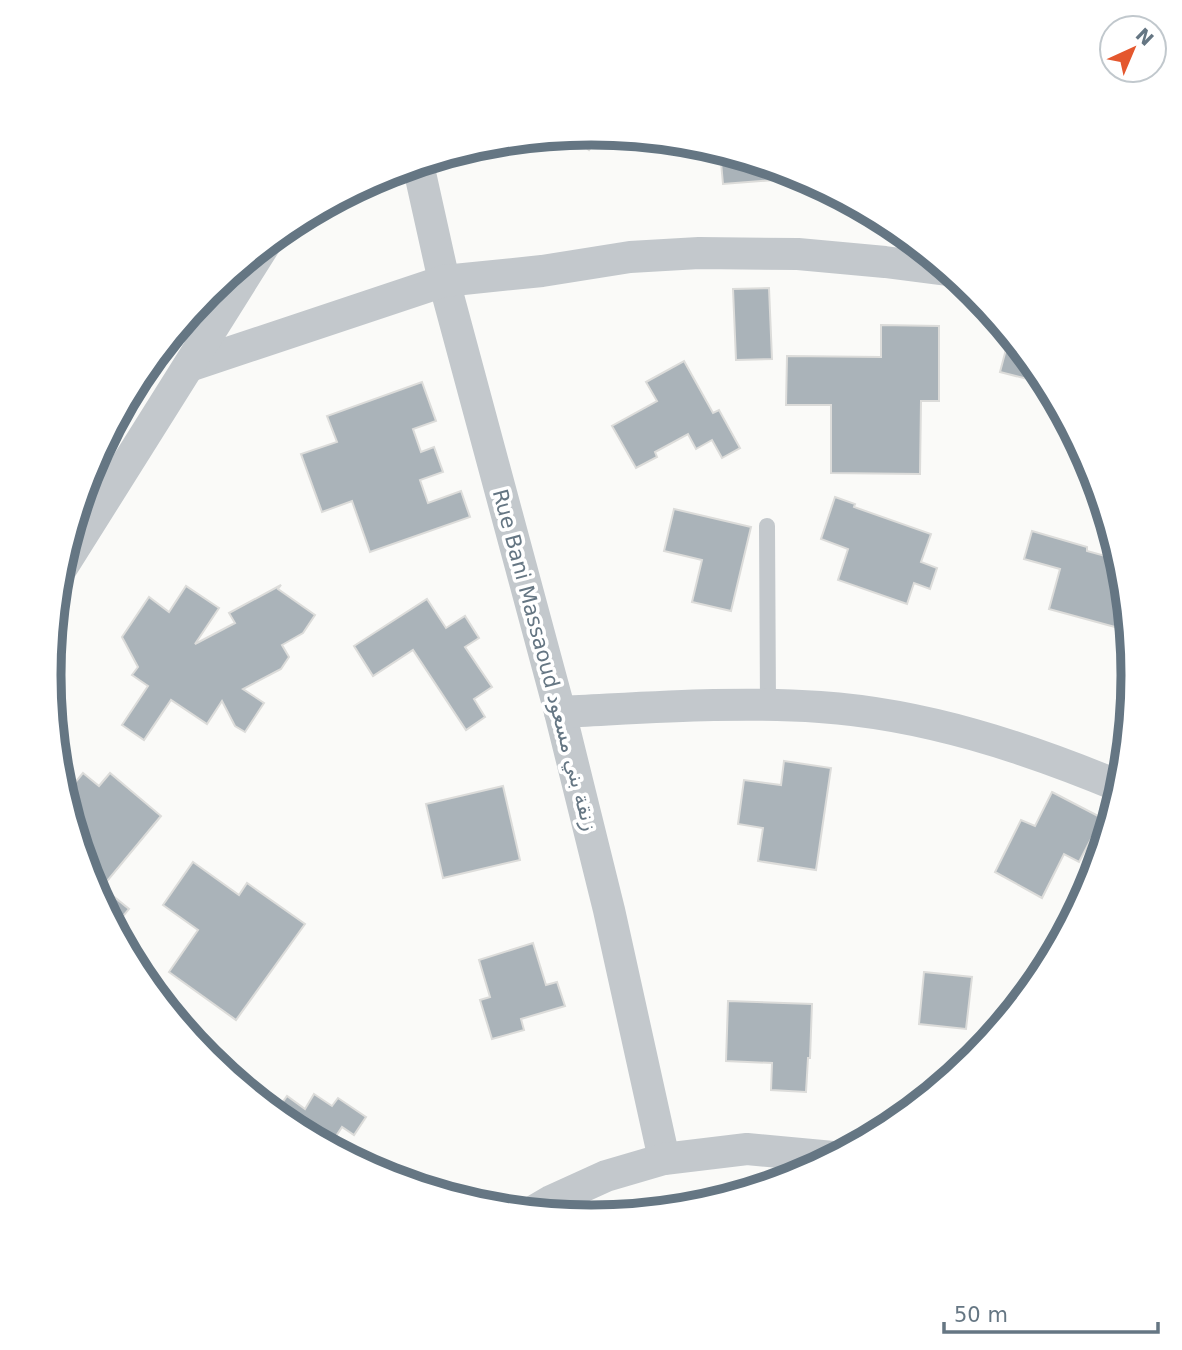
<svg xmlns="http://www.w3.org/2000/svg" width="1182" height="1350" font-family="'DejaVu Sans','Noto Naskh Arabic',sans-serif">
	<rect width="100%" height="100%" fill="#fafaf8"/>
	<g fill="#aab3b9" stroke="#dcdcda" stroke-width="2">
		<path d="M591,133L601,134L589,150L570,135Z"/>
		<path d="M720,151L786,171L787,179L723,184Z"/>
		<path d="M769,288L772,359L736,360L733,289Z"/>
		<path d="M881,325L939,326V401H921L920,474L831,473V405H786L787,356L881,357Z"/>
		<path d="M1009,338L1013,339L1042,374L1047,384L1000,372Z"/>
		<path d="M684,361L713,413L719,410L740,448L722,458L712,440L696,449L688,434L655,452L657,457L636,468L612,426L657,401L646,382Z"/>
		<path d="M422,382L436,421L413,429L421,452L434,447L443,472L420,480L428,503L461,491L470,517L370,552L352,501L322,512L301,454L337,442L327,416Z"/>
		<path d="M835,497L855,504L854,507L931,534L921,562L937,568L930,589L914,583L907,604L838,580L848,549L821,539Z"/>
		<path d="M674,509L751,527L731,611L692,602L702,560L664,551Z"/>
		<path d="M1032,531L1087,547V551L1120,560L1123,570L1125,593L1115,627L1049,609L1060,569L1024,559Z"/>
		<path d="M281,585L278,589L315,615L303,633L282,645L289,657L281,669L243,689L264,703L245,732L235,726L222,701L207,724L171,700L144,740L122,725L148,686L132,675L138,667L122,637L149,597L169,612L186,586L219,608L195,644L235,623L229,613Z"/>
		<path d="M427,599L446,628L465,616L479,638L465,647L492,687L474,699L485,717L466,730L413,650L373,676L354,646Z"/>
		<path d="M784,761L831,768L816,870L758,861L763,828L738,824L744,780L781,785Z"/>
		<path d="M83,773L99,786L110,773L161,816L102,887L129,909L114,927L90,882L64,796Z"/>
		<path d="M503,786L520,860L443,878L426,804Z"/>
		<path d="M1052,792L1102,818L1079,862L1064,854L1042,898L995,872L1021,820L1035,826Z"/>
		<path d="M193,862L239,895L247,883L305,924L236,1020L169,972L198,930L163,905Z"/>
		<path d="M533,943L546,985L557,982L565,1006L521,1019L524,1030L492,1039L480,1000L490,997L479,960Z"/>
		<path d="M924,972L972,977L966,1029L919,1024Z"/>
		<path d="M728,1001L812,1004L810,1058H808L806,1092L771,1090L772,1063L726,1061Z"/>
		<path d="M314,1094L332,1106L338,1098L366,1117L354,1135L342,1127L329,1147L290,1125L275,1113L287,1096L305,1109Z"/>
	</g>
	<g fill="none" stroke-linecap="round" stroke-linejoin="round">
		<path stroke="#c3c8cc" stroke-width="16" d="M767,526L768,705"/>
		<g stroke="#c3c8cc" stroke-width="32">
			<path d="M418,164L444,281L560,712L609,910L664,1159"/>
			<path d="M189,366L444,281L542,271L630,257L699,253L798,254L885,262L947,270"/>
			<path d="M59,572L265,244"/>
			<path d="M560,712C646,708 733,701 820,707C924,714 1025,747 1121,787"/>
			<path d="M534,1211L551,1201L606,1176L664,1159L747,1149L833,1157"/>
		</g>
	</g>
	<g text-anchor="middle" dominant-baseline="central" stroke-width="7" stroke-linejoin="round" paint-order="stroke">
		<g font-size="21" fill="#657683" stroke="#fff">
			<text transform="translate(545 660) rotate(75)">Rue Bani Massaoud زنقة بني مسعود</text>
		</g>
	</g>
	<path d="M0 0H1182V1350H0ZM61 675a530 530 0 1 1 1060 0a530 530 0 1 1-1060 0Z" fill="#fff" fill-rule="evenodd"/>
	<path fill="none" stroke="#657683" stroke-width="9" d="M61 675a530 530 0 1 1 1060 0a530 530 0 1 1-1060 0Z"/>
	<g transform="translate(1133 49) rotate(44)"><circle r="33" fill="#ffffff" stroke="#c1c8cd" stroke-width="2"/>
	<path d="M0-5L12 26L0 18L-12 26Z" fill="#e4572e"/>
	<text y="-10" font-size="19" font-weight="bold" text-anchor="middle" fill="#657683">N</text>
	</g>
	<path d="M944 1322v10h214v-10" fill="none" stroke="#657683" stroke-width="3.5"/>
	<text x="954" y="1322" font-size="21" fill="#657683" stroke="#ffffff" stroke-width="5" paint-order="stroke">50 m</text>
</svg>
